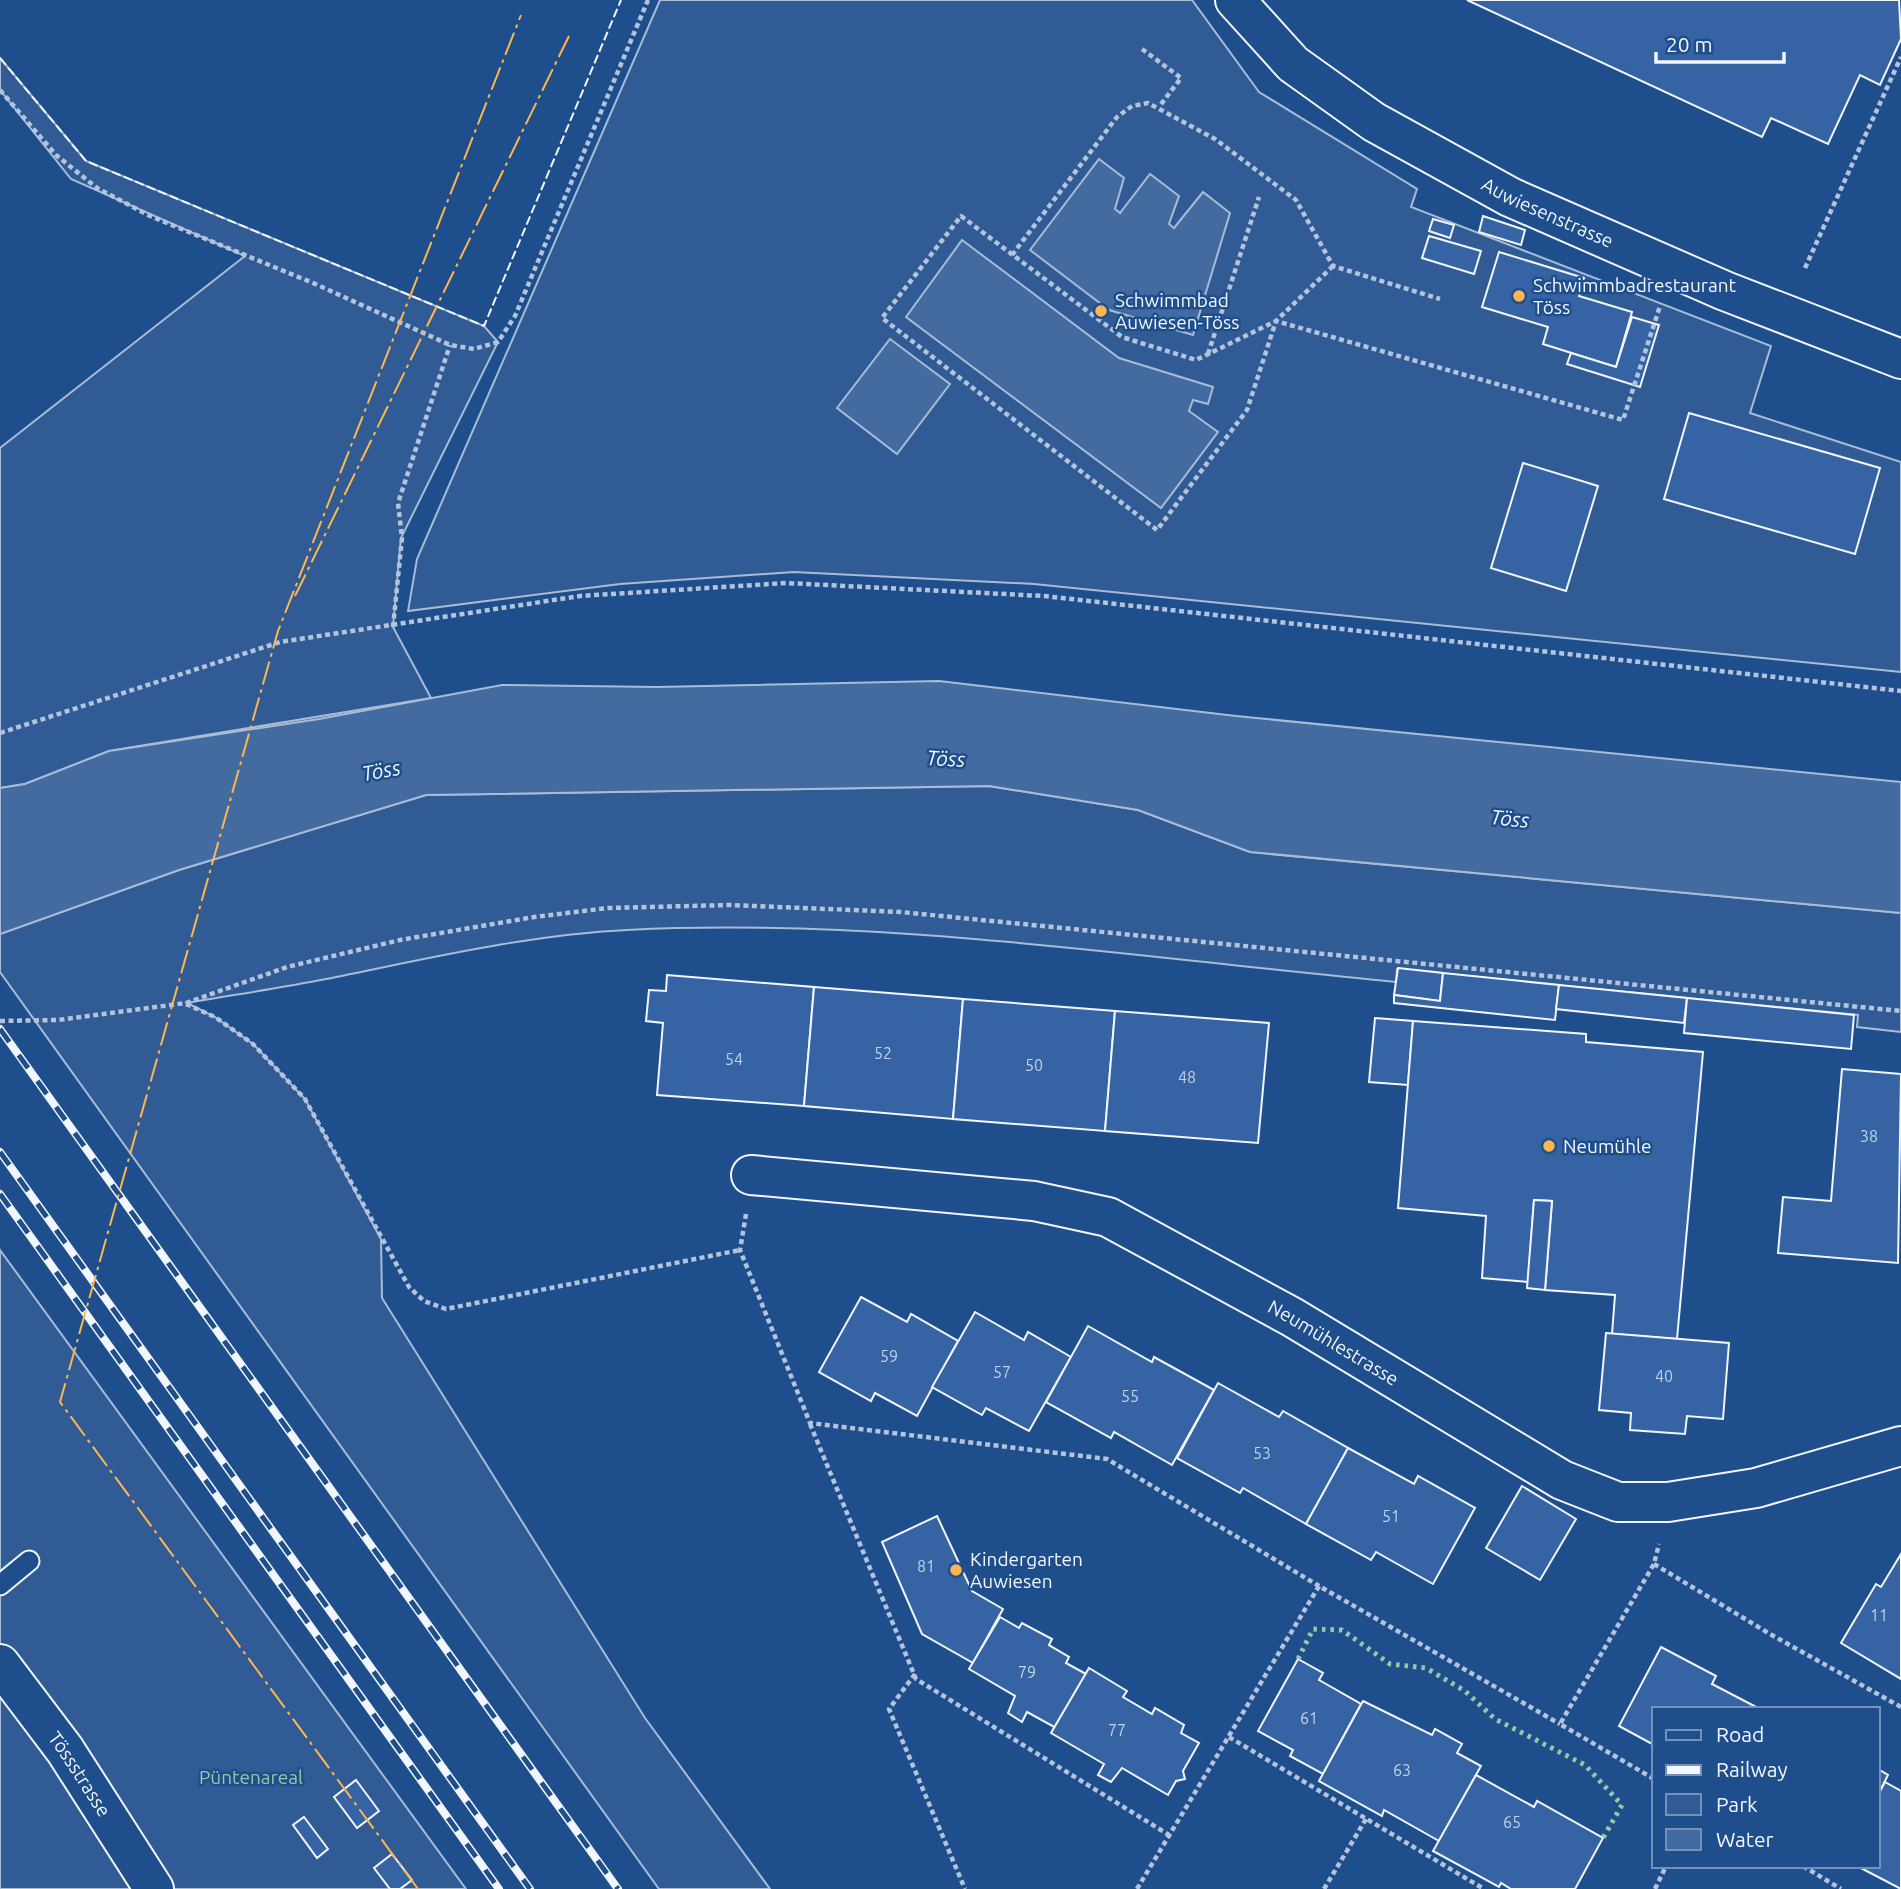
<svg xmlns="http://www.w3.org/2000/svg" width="1901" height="1889" font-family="Ubuntu,sans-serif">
	<rect width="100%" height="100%" fill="#1f4e8c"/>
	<g fill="#305b95" stroke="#a8bbd7" stroke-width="2">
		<path d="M660,0H1192L1259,92L1417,189L1411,207L1771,346L1750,413L1901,462V672L1034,584L794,572L620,584L408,611L417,559Z"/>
		<path d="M0,58L86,161L484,326L498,342L401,538L393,627L431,698L109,751L25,784L0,788V448L245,256L71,179L0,90Z"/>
		<path d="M989,786L1138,810L1250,852L1901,913V1032L1857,1027L1858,1015L1397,969L1396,982C1140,958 885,917 627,930C525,935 426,959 326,979C280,988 233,995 187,1003L215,1017L253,1044L305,1099L381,1239L382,1298L645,1718L770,1889H659L0,972V934L179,870L426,795Z"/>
		<path d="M0,1250L466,1889H0Z"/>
	</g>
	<g fill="#446ba0" stroke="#a8bbd7" stroke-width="2">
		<path d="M1099,159L1124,178L1115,209L1120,213L1150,174L1179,196L1169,224L1174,228L1203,192L1230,213L1193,335L1109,310L1030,250Z"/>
		<path d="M962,240L1119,358L1213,387L1208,404L1193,400L1189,411L1218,432L1161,508L906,317Z"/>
		<path d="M890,339L950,384L897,454L837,408Z"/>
		<path d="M939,681L1236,716L1901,782V913L1250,852L1138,810L989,786L426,795L179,870L0,934V788L25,784L109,751L319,719L502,685L657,687Z"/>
	</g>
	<g fill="#3563a3" stroke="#f2f6ff" stroke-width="2">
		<path d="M1467,0H1899L1901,39L1880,85L1860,75L1828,144L1771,118L1762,137Z"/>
		<path d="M1483,216L1525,230L1521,245L1479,232Z"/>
		<path d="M1433,219L1454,225L1450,238L1429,231Z"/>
		<path d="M1429,236L1481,251L1474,274L1422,258Z"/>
		<path d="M1499,252L1584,278L1579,296L1632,312L1616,367L1543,344L1548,327L1482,307Z"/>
		<path d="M1632,317L1659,325L1640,387L1567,364L1571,353L1616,367Z"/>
		<path d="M1689,413L1880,468L1855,554L1664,499Z"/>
		<path d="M1523,463L1598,486L1566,591L1491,568Z"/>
		<path d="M1398,968L1443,973L1440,1001L1394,995Z"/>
		<path d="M1443,973L1559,985L1555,1020L1394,1003V995L1440,1001Z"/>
		<path d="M667,975L814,987L804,1106L657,1095L663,1023L646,1021L649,990L666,991Z"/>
		<path d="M1559,985L1687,998L1684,1023L1556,1009Z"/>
		<path d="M814,987L963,999L953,1119L804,1106Z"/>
		<path d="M1687,998L1854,1015L1851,1049L1684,1033Z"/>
		<path d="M963,999L1115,1011L1105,1131L953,1119Z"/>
		<path d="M1115,1011L1269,1023L1258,1143L1105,1131Z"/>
		<path d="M1375,1018L1413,1021L1408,1085L1369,1082Z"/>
		<path d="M1413,1021L1586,1034V1042L1703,1052L1677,1339L1612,1334L1615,1295L1545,1290L1552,1201L1534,1200L1528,1282L1482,1278L1486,1216L1398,1208Z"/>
		<path d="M1842,1069L1901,1074L1898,1263L1778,1253L1783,1197L1831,1201Z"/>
		<path d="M1534,1200L1552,1201L1545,1290L1527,1288Z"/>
		<path d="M861,1297L907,1322L911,1314L958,1341L917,1416L875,1393L871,1401L819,1372Z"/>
		<path d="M975,1312L1024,1340L1028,1332L1071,1357L1029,1431L986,1408L982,1415L932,1387Z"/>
		<path d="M1088,1326L1152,1362L1154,1357L1214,1390L1172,1465L1114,1432L1111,1438L1046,1402Z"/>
		<path d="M1606,1333L1729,1343L1723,1419L1687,1416L1685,1434L1630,1430L1631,1413L1599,1410Z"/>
		<path d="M1218,1383L1279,1417L1283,1411L1348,1448L1306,1524L1243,1488L1240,1493L1177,1458Z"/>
		<path d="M1348,1448L1414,1484L1418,1476L1475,1508L1433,1584L1376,1552L1371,1560L1306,1524Z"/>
		<path d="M1522,1486L1576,1519L1540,1580L1486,1548Z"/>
		<path d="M937,1516L972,1591L1003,1609L973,1663L922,1634L882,1542Z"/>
		<path d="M1901,1554V1679L1841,1643L1876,1584L1881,1587Z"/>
		<path d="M1000,1617L1019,1628L1022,1623L1052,1639L1049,1645L1069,1657L1066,1663L1086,1674L1056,1728L1027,1712L1022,1722L1008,1713L1015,1696L969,1669Z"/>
		<path d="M1661,1647L1716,1676L1712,1684L1760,1709H1654V1745L1619,1726Z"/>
		<path d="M1298,1659L1323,1673L1319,1680L1361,1704L1323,1774L1290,1756L1293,1750L1258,1731Z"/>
		<path d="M1089,1668L1127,1691L1123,1697L1152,1714L1155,1708L1184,1725L1181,1733L1199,1743L1183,1771L1185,1779L1176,1781L1168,1795L1122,1768L1111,1782L1098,1775L1104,1764L1051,1733Z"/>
		<path d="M1363,1701L1432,1735L1435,1729L1462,1744L1457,1753L1481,1766L1439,1841L1384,1810L1382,1816L1319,1781Z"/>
		<path d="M1878,1769L1888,1775L1878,1795Z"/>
		<path d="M1476,1775L1534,1807L1537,1801L1603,1838L1575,1889H1511L1501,1883L1499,1887L1433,1851Z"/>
		<path d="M356,1780L379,1811L357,1828L334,1797Z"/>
		<path d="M1885,1782L1901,1791V1889L1857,1866H1878V1795Z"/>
		<path d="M304,1817L328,1849L317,1858L293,1825Z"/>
		<path d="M392,1854L412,1880L400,1889H390L374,1868Z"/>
	</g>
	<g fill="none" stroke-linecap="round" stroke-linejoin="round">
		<defs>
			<path id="lane" d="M0,1585L29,1561"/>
			<g id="street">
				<path id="s1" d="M1235,0L1293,64L1374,122L1510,197L1725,291L1901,359"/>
				<path id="s2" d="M751,1175L1034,1201L1108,1217L1292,1317L1562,1480L1618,1502H1668L1756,1488L1901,1446"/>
				<path id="s3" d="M0,1664L65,1750L154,1889"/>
			</g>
		</defs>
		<use href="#lane" stroke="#f2f6ff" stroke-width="23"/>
		<use href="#street" stroke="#f2f6ff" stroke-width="42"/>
		<g stroke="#b3c4dc" stroke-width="4.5" stroke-dasharray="5 3.5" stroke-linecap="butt">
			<path d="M1142,49L1181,78L1159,107"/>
			<path d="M0,90L56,155L97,188L150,216L313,283L450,345L474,349L498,342L515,316L648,0"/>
			<path d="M1012,255L1117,117L1132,106L1148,103L1215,139L1296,200L1333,266L1440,299"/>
			<path d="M1333,266L1276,321L1247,410L1157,530L882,318L961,216L1122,337L1196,360L1276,321L1623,420L1660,306"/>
			<path d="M1805,268L1901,57"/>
			<path d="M1208,354L1259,197"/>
			<path d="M393,627L402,538L398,503L450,345"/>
			<path d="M0,733L280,642L580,596L786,583L1044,596L1901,691"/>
			<path d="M186,1004L215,1017L253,1044L305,1099L409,1287L424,1301L446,1309L740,1250"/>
			<path d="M0,1021L58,1020L186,1003L287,967L400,940L534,917L608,908L730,905L901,912L1901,1011"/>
			<path d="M746,1214L740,1250L810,1423L1107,1459L1319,1586"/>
			<path d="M810,1424L916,1679L1169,1835"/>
			<path d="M1654,1564L1770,1634L1901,1707"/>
			<path d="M915,1674L889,1709L965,1889"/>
			<path d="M1229,1737L1484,1889"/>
			<path d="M1654,1779L1560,1724L1654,1564L1659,1544"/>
			<path d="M1803,1866L1841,1889"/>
			<path d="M1137,1889L1319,1586L1560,1724"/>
			<path d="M1324,1889L1366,1819"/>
			<path d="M1655,1889L1666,1866"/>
		</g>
		<use href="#lane" stroke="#1f4e8c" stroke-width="19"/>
		<use href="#street" stroke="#1f4e8c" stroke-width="38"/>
		<defs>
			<g id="rail">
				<path d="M0,1029L618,1889"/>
				<path d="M0,1152L530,1889"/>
				<path d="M0,1194L499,1889"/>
			</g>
		</defs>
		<use href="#rail" stroke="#f2f6ff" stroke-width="8"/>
		<use href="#rail" stroke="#1f4e8c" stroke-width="5" stroke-dasharray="16" stroke-linecap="butt"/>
		<path stroke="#97c8a6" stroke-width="5" stroke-dasharray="3.5 5" stroke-linecap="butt" d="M1298,1659L1313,1629L1342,1630L1390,1664L1426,1668L1465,1691L1495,1719L1585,1765L1622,1805L1603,1838"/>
		<path stroke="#f2f6ff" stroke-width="2" stroke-dasharray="9 3.5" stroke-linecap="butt" d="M0,58L86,161L484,326L621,0"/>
		<g stroke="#ffb74d" stroke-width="2" stroke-dasharray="24 5 3.5 5" stroke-linecap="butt">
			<path d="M295,596L569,36"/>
			<path d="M418,1889L60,1402L278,631L521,15"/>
		</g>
	</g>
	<g fill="#ffb74d" stroke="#1f4e8c" stroke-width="2.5">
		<circle cx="1519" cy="296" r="7"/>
		<circle cx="1101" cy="311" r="7"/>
		<circle cx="1549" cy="1146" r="7"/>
		<circle cx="956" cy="1570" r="7"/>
	</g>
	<g text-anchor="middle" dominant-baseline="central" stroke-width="5" stroke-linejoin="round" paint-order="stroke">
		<g font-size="16" fill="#c3d1e8">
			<text x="883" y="1053">52</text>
			<text x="734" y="1059">54</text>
			<text x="1034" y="1065">50</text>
			<text x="1187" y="1077">48</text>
			<text x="1869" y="1136">38</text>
			<text x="889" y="1356">59</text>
			<text x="1002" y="1372">57</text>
			<text x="1664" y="1376">40</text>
			<text x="1130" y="1396">55</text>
			<text x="1262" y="1453">53</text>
			<text x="1391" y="1516">51</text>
			<text x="926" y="1566">81</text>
			<text x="1879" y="1615">11</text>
			<text x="1027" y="1672">79</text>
			<text x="1309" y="1718">61</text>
			<text x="1117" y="1730">77</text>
			<text x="1402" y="1770">63</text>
			<text x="1512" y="1822">65</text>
		</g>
		<g font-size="19" fill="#f2f6ff" stroke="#1f4e8c">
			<text stroke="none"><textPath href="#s1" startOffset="382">Auwiesenstrasse</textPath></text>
			<text stroke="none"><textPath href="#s2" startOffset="618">Neumühlestrasse</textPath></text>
			<text stroke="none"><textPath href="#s3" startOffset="136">Tössstrasse</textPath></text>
		</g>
		<g font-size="19" fill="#f2f6ff" stroke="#1f4e8c" text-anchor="start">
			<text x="1533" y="285">Schwimmbadrestaurant<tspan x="1533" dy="22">Töss</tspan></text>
			<text x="1115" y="300">Schwimmbad<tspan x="1115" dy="22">Auwiesen-Töss</tspan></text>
			<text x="1563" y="1146">Neumühle</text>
			<text x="970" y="1559">Kindergarten<tspan x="970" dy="22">Auwiesen</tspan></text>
		</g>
		<g font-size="19" fill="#97c8a6" stroke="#1f4e8c">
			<text x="251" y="1777">Püntenareal</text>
		</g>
		<g font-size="21" font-style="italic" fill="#f2f6ff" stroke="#1f4e8c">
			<text transform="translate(946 758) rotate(3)">Töss</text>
			<text transform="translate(381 770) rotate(-10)">Töss</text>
			<text transform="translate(1510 818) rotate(6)">Töss</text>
		</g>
	</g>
	<rect x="1652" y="1707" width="228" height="161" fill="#1f4e8c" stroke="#7391ba" stroke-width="2"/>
	<rect x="1666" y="1730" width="35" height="10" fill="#1f4e8c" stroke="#7391ba" stroke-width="2"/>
	<text x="1716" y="1742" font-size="21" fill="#f2f6ff">Road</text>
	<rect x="1666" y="1765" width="35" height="10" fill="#f2f6ff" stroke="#7391ba" stroke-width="2"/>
	<text x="1716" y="1777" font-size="21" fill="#f2f6ff">Railway</text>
	<rect x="1666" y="1794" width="35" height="21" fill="#305b95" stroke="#7391ba" stroke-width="2"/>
	<text x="1716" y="1812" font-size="21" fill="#f2f6ff">Park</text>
	<rect x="1666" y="1829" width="35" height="21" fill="#446ba0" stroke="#7391ba" stroke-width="2"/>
	<text x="1716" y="1847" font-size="21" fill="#f2f6ff">Water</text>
	<path d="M1656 52v10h128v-10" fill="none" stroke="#f2f6ff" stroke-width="3.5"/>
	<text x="1666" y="52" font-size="21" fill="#f2f6ff" stroke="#1f4e8c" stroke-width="5" paint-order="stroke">20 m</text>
</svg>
